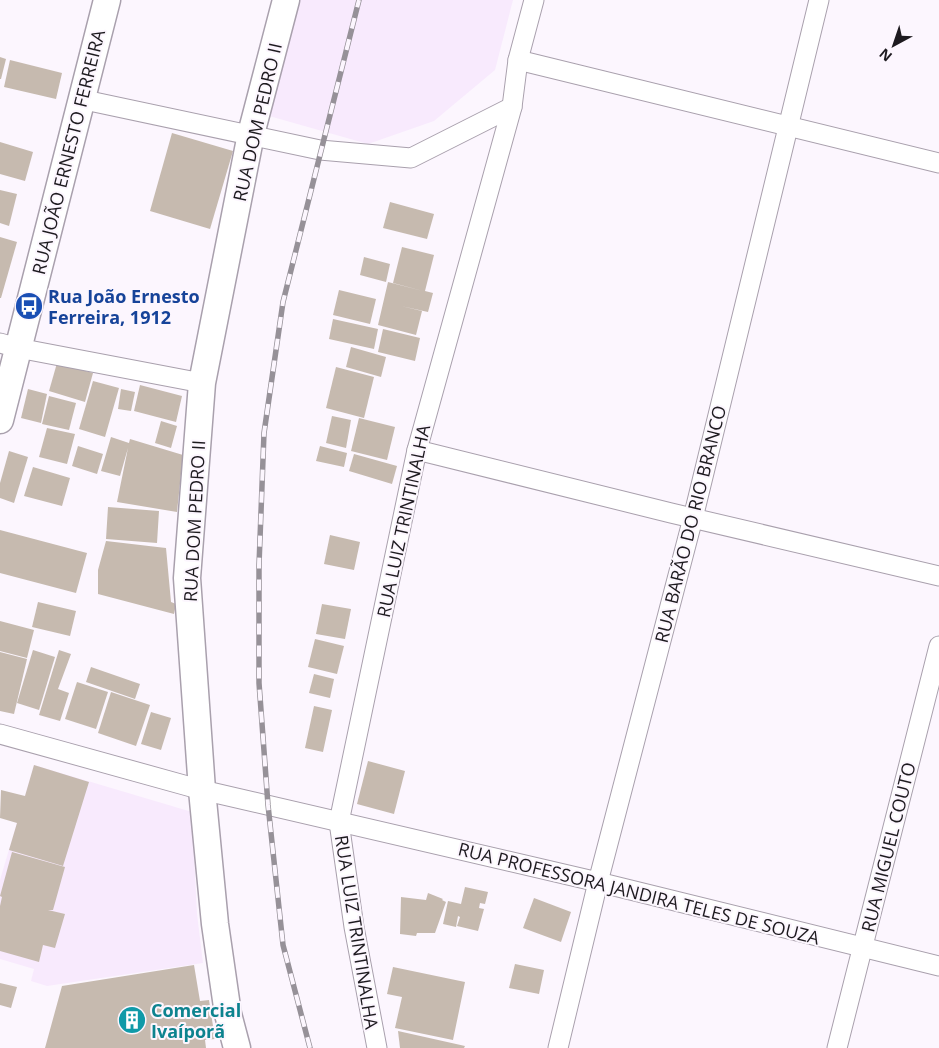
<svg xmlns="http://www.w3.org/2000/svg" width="939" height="1048" font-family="'Open Sans',sans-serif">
	<rect width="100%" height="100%" fill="#fcf6fe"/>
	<g fill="#f8eafd">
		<path d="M292,0H513L495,70L434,121L368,144L262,114Z"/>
		<path d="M34,765L192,812L197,914L203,963L47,986L31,981L34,969L0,959V880Z"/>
	</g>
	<g fill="#c6baaf">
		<path d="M0,57L6,59L1,79H0Z"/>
		<path d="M10,60L62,73L56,99L4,87Z"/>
		<path d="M172,133L233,151L210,229L150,211Z"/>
		<path d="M0,142L33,152L25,181L0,174Z"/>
		<path d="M0,190L17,194L9,226L0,223Z"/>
		<path d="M390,202L434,214L427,239L383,228Z"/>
		<path d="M0,237L17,242L1,298H0Z"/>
		<path d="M402,247L434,255L425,291L433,293L428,312L401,306L422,311L416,335L378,325L388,282L423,291L393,283Z"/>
		<path d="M364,257L390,264L386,282L360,275Z"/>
		<path d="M339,290L376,299L370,324L333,315Z"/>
		<path d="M333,319L378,329L374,349L329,339Z"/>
		<path d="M383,329L420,338L415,361L378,352Z"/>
		<path d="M351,347L386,357L381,377L346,367Z"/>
		<path d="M57,363L93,373L85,402L49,391Z"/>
		<path d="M336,367L374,377L364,418L326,408Z"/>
		<path d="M93,381L119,388L105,437L79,429Z"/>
		<path d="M140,385L182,396L176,422L134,411Z"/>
		<path d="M28,389L47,394L41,423L21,418Z"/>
		<path d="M121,389L135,392L131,411L118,409Z"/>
		<path d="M49,396L76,403L69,430L42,424Z"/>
		<path d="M332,416L351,420L346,448L326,443Z"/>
		<path d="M359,418L395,427L387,460L351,451Z"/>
		<path d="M161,421L177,426L171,448L155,443Z"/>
		<path d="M47,428L75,434L67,464L39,457Z"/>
		<path d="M111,437L129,443L130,439L183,455L177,512L117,502L128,448L120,476L101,471Z"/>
		<path d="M78,446L103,454L97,474L72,466Z"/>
		<path d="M320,446L347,453L344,467L316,461Z"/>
		<path d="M9,451L28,457L14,503L0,498V483Z"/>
		<path d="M354,454L397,466L392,484L349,471Z"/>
		<path d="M33,467L70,478L62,506L24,496Z"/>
		<path d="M108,507L159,511L157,543L106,539Z"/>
		<path d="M0,530L87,553L76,593L0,573Z"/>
		<path d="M330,535L360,542L354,570L324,564Z"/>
		<path d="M106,541L166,548L171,602L176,604L174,614L98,594V570Z"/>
		<path d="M38,602L76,611L70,636L32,627Z"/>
		<path d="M322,604L351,609L345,639L316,634Z"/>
		<path d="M0,621L34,630L27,658L0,651Z"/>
		<path d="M315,639L344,646L337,674L308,667Z"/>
		<path d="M33,650L55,657L39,710L17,703Z"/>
		<path d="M59,650L71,654L58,689L69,693L60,721L39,715Z"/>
		<path d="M0,652L27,659L14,714L0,711Z"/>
		<path d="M91,667L140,684L135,699L86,682Z"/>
		<path d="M314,674L334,679L330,698L309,693Z"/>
		<path d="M77,682L108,692L96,729L65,719Z"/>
		<path d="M111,692L150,705L136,746L98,733Z"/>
		<path d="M314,706L332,710L323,752L305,748Z"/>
		<path d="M151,712L171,718L161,750L141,744Z"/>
		<path d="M368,761L405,771L394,814L357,804Z"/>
		<path d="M34,765L89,782L63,866L9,850L17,823L0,818L1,790L25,796Z"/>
		<path d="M12,852L65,867L53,910H48L65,914L55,948L43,945L39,962L0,951V906L2,897L0,896Z"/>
		<path d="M465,887L488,892L485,904L480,903L479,908L484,909L478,931L457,926L460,917L458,916L456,927L443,924L448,901L461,904Z"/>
		<path d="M428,893L443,899L442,900L446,902L435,933H417L416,936L400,934L401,897L426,900Z"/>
		<path d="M534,898L571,912L561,942L523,928Z"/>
		<path d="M515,964L544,970L539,994L509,988Z"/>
		<path d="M194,965L200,1001L209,1000L215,1039L205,1040L206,1048H45L62,986Z"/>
		<path d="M393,967L465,982L453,1040L395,1028L402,997L387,994Z"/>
		<path d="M0,983L17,987L11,1008L0,1005Z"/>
		<path d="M398,1031L465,1046L464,1048H400Z"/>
	</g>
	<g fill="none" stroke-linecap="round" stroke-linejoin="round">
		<defs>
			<g id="street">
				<path d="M518,60L939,163"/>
				<path d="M80,99L320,150L411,158L512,107"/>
				<path d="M0,343L18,348L202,383"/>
				<path d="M417,450L671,513L939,576"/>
				<path d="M0,734L202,790L598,882L939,966"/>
				<path d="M377,1048L354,927L339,822L417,450L512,107L518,60L534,0"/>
				<path d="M558,1048L598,882L693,518L819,0"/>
				<path d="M837,1048L939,646"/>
			</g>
			<g id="secondary">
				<path d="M0,420L107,0"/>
				<path d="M237,1048L228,1014L215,924L202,790L187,578L202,383L251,134L286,0"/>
			</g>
		</defs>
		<use href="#street" stroke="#a9a0ad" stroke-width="21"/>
		<use href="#secondary" stroke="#a9a0ad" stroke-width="29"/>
		<use href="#street" stroke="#fff" stroke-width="19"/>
		<use href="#secondary" stroke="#fff" stroke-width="26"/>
		<defs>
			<path id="rail" d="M310,1048L283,945L268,805L259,683V565L264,433L283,302L359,0"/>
		</defs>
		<use href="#rail" stroke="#969198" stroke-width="5.5"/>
		<use href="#rail" stroke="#fcf6fe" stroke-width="4" stroke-dasharray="11" stroke-linecap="butt"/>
	</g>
	<defs>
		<symbol id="bus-disc" viewBox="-11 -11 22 22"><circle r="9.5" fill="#1a4fb4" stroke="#fcf6fe"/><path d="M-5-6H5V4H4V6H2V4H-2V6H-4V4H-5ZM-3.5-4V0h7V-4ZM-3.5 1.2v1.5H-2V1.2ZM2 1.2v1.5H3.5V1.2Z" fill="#fff"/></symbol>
		<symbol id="building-disc" viewBox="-11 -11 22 22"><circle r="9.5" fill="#0f9aa8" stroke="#fcf6fe"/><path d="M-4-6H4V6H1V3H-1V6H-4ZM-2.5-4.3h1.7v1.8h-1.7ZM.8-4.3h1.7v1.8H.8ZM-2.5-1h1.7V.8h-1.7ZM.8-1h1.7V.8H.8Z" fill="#fff"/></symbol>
	</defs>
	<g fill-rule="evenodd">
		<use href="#bus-disc" x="13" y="290" width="32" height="32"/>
		<use href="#building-disc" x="116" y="1004" width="32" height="32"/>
	</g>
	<g text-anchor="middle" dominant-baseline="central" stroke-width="4" stroke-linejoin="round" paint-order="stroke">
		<g font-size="18" fill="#1d1a1f" stroke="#fcf6fe">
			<text transform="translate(257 122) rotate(-77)">RUA DOM PEDRO II</text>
			<text transform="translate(68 152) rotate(-76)">RUA JOÃO ERNESTO FERREIRA</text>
			<text transform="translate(194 521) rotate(-87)">RUA DOM PEDRO II</text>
			<text transform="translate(403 521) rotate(-78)">RUA LUIZ TRINTINALHA</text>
			<text transform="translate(690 524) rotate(-76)">RUA BARÃO DO RIO BRANCO</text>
			<text transform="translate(888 847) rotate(-76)">RUA MIGUEL COUTO</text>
			<text transform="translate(639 893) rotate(14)">RUA PROFESSORA JANDIRA TELES DE SOUZA</text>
			<text transform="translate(357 932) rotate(81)">RUA LUIZ TRINTINALHA</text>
		</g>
		<g font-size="18" font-weight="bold" fill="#164399" stroke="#fcf6fe" text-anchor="start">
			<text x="48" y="296">Rua João Ernesto<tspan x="48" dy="21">Ferreira, 1912</tspan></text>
		</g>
		<g font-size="18" font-weight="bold" fill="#0d838f" stroke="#fcf6fe" text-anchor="start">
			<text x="151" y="1010">Comercial<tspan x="151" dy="21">Ivaíporã</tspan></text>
		</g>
	</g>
	<g transform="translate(894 45) rotate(220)" stroke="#fcf6fe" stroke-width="4" paint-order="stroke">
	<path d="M0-4L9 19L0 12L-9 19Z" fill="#1d1a1f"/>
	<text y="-8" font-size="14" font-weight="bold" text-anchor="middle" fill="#1d1a1f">N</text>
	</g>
</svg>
